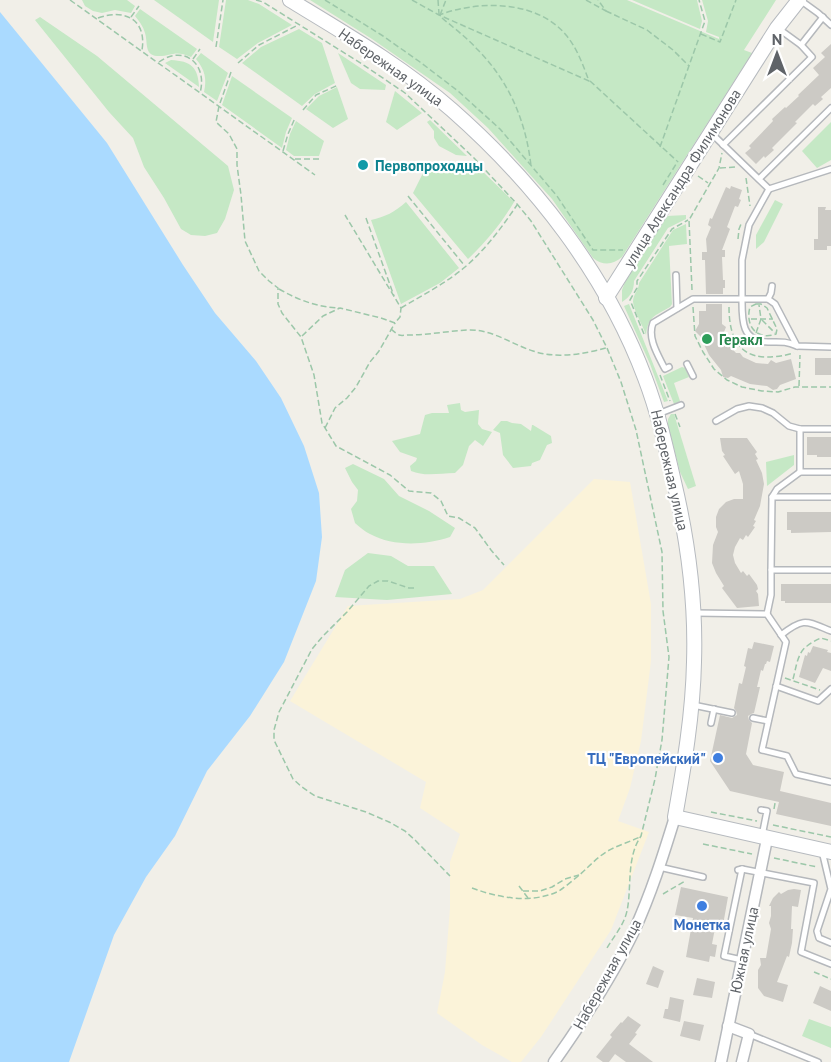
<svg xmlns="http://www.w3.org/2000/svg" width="831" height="1062" font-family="'PT Sans',sans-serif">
	<rect width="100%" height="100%" fill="#f1efe8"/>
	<g fill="#c5e8c5">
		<path d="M82,0H127L135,6L131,13L115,10L102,13L93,11L85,6Z"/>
		<path d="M154,0H219L213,42Z"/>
		<path d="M226,0H248L259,4L292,25L258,43L237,59L219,47Z"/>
		<path d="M310,0H627L719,39V37L706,32L708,21L702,0H776L744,50L752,53L622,257C613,265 603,266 593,258L552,199L488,128L450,93L372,39Z"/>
		<path d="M632,0H697L702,21L700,29Z"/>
		<path d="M140,9L197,49L191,57C174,49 171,57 157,56C144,55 148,42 145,33C143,26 139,21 135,16Z"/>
		<path d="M40,17L97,56L228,166L234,190L225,219L217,233L205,236L191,235L181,229L164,198L144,167L133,138L109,112L35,20Z"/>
		<path d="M299,29L322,43L335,83L315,94L302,106L242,63L261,47Z"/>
		<path d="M201,53L228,73L217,101L204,92C207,79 205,70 196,59Z"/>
		<path d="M338,53L386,85L385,90L360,89L351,83Z"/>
		<path d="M171,60C191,61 198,67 199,87L165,63Z"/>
		<path d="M232,76L292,118L286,132L282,148L222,105Z"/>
		<path d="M337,87L348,119L333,128L306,109L319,96Z"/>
		<path d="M395,91L422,113L397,130L386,122Z"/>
		<path d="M430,120L467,156L456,155L439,146L434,138V131L427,122Z"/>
		<path d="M296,121L324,141L319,156H294L286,150L290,134Z"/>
		<path d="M831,122V160L817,168L802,151Z"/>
		<path d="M423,166L478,167L514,202C501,224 486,242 468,259L413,193L422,175Z"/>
		<path d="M775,200L783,204L764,242L756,249V235Z"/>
		<path d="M406,202L459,268L440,283L401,304L371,220C385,217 395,212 406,202Z"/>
		<path d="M686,215V219L668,228L634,281C634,291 630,297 622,302V290L625,282L667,216Z"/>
		<path d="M686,224L687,244L669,246L672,304L670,307C655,316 648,316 646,335C643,326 634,311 633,302C633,294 639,290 639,283L673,230Z"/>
		<path d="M629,304L668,401L664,402L650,364L624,306Z"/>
		<path d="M682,367L685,368L689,377L674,383L680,401L674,404L663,376Z"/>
		<path d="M460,403L461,410L465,412L479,410L478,424L482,429L492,432L483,446L475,440L469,446L463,465L455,473C440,473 425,477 411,471L410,466L416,461L417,458L400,452L392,441L420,434L425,415L432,413H449L447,405Z"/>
		<path d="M671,414H674L696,486L688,489L680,472L668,425V419Z"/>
		<path d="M501,421H507L512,423L521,424L531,431L532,425H533L551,436L552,443L547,445L540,460L532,463L531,466L513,468L503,455L500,433L493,430Z"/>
		<path d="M794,455V465L767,486L766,462Z"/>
		<path d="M353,464L384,479L399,496L429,511L455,528L450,537C425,545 394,547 370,534C365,532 360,527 355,523L351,509L357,501L358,490L352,482L345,468Z"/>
		<path d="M368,553L391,556L408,566H434L452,594L387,600L335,597L345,570Z"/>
		<path d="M809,1019L831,1027V1048L802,1036Z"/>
	</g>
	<path fill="#fbf3d9" d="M594,479L630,482L651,604V661L641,741L630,788L618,821L649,832L611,930L541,1037L521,1062H512L482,1045L437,1013L445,972L450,908V862L460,834L420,808L426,782L290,701L348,606L460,599L483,590Z"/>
	<path fill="#aadaff" d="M0,12L107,143L183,265L215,313L256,361L281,398L304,446L319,493L322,537L316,581L284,662L250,716L207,771L175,836L146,877L114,935L69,1062H0Z"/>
	<g fill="#cccac5">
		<path d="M831,44V88L821,97L823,99L815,106L813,104L795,122L797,123L772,148L774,150L765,158L764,156L756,164L745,153L751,148L749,146L773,121L772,119L785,107L786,108L799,96L798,95L819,75L813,68L825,57L821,53Z"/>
		<path d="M731,186L742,190L739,199L741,200L738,207L735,206L727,227L730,229L722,250H725V257H722L723,280H725V288H723V294H706L705,260H702V252H707L706,239L711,227L708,225L710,218L712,219L726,187L730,189Z"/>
		<path d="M818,207H826L825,210H831V246H827V250H814V239H818Z"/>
		<path d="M706,304H722V324L726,327L724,332L728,344L736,353H740L743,357L756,363L768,364L771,360L776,363L791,359L796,379L780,385L777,389L773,390L767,386L750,384L731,376L728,378L723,377L721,370L709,355L700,336L695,331L699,324V311H706Z"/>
		<rect x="815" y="358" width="16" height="17"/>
		<path d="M807,437H831V457H817V455H807Z"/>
		<path d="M720,438H747L757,452L755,454L758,459L756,460L762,473L764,484L760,506L754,520L756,521L753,526L755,527L748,537L746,535L743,540L740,538L735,547L733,555L735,563L741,573L743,571L747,576L749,574L757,585L758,589L756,591L758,594L759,606L737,608L722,588L724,586L716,573L712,563L713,545L718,532L716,527V517L719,509L726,502L734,499H743V484L739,471L735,474L723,456L725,455L722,451Z"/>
		<path d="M787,512H831V532L791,533V530H787Z"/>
		<path d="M781,584H831V603H785V601H781Z"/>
		<path d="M754,642L774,646L770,662L767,661L766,664H765L763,671L761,670L757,687H760L754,713L751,714L748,716L749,720L752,723L746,754L753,765L784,772L780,791L831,803V826L776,814L779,802L730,791L710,761L720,715L732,718L737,715L736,711L734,708L739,683L742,684L746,667L744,666L748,648L752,649Z"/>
		<path d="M813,646L828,650L827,652L831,653V671L823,668L815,683L799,677L805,655L807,656L808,652L810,653Z"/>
		<path d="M681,887L728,897L723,925L716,923L712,944L717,945L715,957L710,956L709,962L686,957L693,918L675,915Z"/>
		<path d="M794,889L801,890L798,907L792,906L791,929H793L792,943L789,957L787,956L777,982L788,985L783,1002L764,996L758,988V970L761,965L760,958H766L771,929L769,923L771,916V906H769L773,898L779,892L781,894L788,890Z"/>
		<path d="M653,966L664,971L658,988L646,984Z"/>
		<path d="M697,978L715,982L712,998L693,995Z"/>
		<path d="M820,986L831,991V1011L813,1003Z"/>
		<path d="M670,997L684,1000L680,1022L663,1018L665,1009H668Z"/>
		<path d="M628,1016L641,1025L635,1033L637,1034L629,1044L653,1062H626L615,1054L609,1062H603L596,1057L612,1037L610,1035L621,1022L622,1023Z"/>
		<path d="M684,1021L704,1025L700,1041L680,1036Z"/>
	</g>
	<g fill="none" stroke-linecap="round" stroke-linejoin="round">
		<defs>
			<g id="lane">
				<path d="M800,0L818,13L831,25"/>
				<path d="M779,29L801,45L823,17"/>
				<path d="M711,133L769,189L749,225L742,260V299H768L775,304L797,346L831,347"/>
				<path d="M723,145L812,57L801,45"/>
				<path d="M759,179L831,108"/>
				<path d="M769,189L831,169"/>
				<path d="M676,275L677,308"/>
				<path d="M768,299L771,293L772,286"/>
				<path d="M687,364L693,376"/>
				<path d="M669,367L665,369C658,355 647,338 653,323L693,299H742C742,319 741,342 768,342C781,342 785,341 797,346"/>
				<path d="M658,414L681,405"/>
				<path d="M716,421L737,409L749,406L762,408L773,413L789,426L800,429"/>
				<path d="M800,472V429H831"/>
				<path d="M831,472H800L777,489L772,497L771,570H831"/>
				<path d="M772,497H831"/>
				<path d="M695,613L767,614L786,642L762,750L787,756L796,774L831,782"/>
				<path d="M767,614L771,595V570"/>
				<path d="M781,635C804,617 806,621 831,631"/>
				<path d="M776,686L818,701L831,689"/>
				<path d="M693,705L732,713"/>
				<path d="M753,718L768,721"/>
				<path d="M711,723L714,709"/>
				<path d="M761,810L767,811L762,836"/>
				<path d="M822,851L831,889L817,931L819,938L831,943"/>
				<path d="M659,867L703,877"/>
				<path d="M742,869L724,956L742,960"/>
				<path d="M738,870L742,869L814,883L801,952L831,964"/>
				<path d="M749,1034L818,1062"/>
			</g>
			<g id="street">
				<path d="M728,1026L749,1034L742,1062"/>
				<path d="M554,1062C583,1021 612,977 634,931C651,894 663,856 675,817"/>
				<path d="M721,1062L767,839"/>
			</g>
			<g id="secondary">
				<path d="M290,0C346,34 403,67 452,110C535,183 606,274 645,378C658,412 666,447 674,482C688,541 696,601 694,662C693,714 684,766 675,817L831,852"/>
				<path d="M606,298L777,28L799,0"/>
			</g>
		</defs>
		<use href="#lane" stroke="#b5b8bc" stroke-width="8"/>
		<use href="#street" stroke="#b5b8bc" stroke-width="13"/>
		<use href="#secondary" stroke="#b6babf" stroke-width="16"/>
		<g stroke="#9cc7a9" stroke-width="1.5" stroke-dasharray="6 3" stroke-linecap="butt">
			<path d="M70,0L315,175"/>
			<path d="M256,0L263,2L362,64L405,93L474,158L517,204L531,221L593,320L607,348L621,382L636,430L662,552L663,611L669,657L662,740L655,779L641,836C626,858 632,887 627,911C624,925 614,936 607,948"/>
			<path d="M325,0L383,36L420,62L458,91L500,129L557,196L593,250H623"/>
			<path d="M412,0L439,15L589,81C583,65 577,48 566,35C537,0 479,0 439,15"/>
			<path d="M438,0L439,14"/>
			<path d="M586,0L606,11L598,0"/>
			<path d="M606,11L647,30L673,50L689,66"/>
			<path d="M440,15L446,0"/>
			<path d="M131,17L139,6"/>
			<path d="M98,18C125,8 147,20 142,50"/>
			<path d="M442,18C454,28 467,38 477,49C509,81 526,121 531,166"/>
			<path d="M701,34L720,42L736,0"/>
			<path d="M216,47L223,0"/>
			<path d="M193,59L200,49"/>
			<path d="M159,62C184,44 208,64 200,93"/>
			<path d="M238,63L259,45L298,25"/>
			<path d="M231,72L219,106L216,122L229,134L237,149V165L241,195L245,241L259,271L269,281L278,288V304L282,313L301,337L314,375L322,423L336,446L390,475L409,491L431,493L441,501L448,516L459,518L475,528L491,550L504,565"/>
			<path d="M590,81L677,161"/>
			<path d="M303,110L316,95L338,85"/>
			<path d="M660,147L705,21L699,0"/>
			<path d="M283,151L288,134L295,118"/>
			<path d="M295,159H321"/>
			<path d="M720,168L736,167"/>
			<path d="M698,176L708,183"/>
			<path d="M746,178L750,206"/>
			<path d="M663,185L678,161"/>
			<path d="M408,196L464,265"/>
			<path d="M366,218L394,296"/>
			<path d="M738,239L739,229L741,224"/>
			<path d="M279,289C298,300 317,307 339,308"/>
			<path d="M692,290L689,220L719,168L722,153"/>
			<path d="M756,304H761L767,308L777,329L776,334C756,341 745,325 750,307Z"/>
			<path d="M693,307L695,336L703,352L714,369L727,380L742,387L762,391L778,392L795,387H831"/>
			<path d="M729,307C729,354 753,364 794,353"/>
			<path d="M401,308C423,295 446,283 465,267C486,249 502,227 517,205"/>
			<path d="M751,319H773"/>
			<path d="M762,320L775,333"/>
			<path d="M391,329C392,330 398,335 399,335C402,336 405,335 408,335C428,335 448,331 468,330C492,329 511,344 533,351C556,359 584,354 606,348"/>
			<path d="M756,333L761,319L759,305"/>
			<path d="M644,334L630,300L637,288V281L672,229L688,220"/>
			<path d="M302,336L323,316L340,308L381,318L395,323L400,317L401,308L345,215"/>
			<path d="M660,375L670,401"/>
			<path d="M799,386L800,355"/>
			<path d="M675,414L680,427"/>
			<path d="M325,428L335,408L347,398L356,387L370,362L379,351L395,323"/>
			<path d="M414,588H409L388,581H378L369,586L347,612L323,636L312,649L279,712L274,730V740L293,779L302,787L315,796L366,812L389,822L405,831L416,841L450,876"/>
			<path d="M785,678L820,690"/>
			<path d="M793,679C796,669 797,653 807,646C811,643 816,640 821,638L831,641"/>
			<path d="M774,809L775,803"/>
			<path d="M711,812L757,821"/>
			<path d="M773,825L831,837"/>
			<path d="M703,844L752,854"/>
			<path d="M774,858L817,867"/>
			<path d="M519,886L528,898"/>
			<path d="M472,888C499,898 532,904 559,891C565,887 572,881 577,877C587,869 595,859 606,852C616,846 629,842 640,837"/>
			<path d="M523,891H540L552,887L565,879L579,875"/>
			<path d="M663,894L685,881"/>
			<path d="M814,972L831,979"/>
		</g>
		<use href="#lane" stroke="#fff" stroke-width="5"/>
		<use href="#street" stroke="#fff" stroke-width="10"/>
		<use href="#secondary" stroke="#fff" stroke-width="14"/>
	</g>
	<circle fill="#0f9aa8" stroke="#fff" stroke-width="2" cx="363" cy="165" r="6"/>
	<circle fill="#2e9e5b" stroke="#fff" stroke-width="2" cx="707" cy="339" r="6"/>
	<g fill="#3f7fe0" stroke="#fff" stroke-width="2">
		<circle cx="718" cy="758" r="6"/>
		<circle cx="702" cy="906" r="6"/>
	</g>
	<g text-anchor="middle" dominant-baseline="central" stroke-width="4.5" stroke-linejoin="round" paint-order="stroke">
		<g font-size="15" fill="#5f6368" stroke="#fff">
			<text transform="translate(391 67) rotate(35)">Набережная улица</text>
			<text transform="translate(682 178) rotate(-58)">улица Александра Филимонова</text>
			<text transform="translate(670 470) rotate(77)">Набережная улица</text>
			<text transform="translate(744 950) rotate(-78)">Южная улица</text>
			<text transform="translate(607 974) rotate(-61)">Набережная улица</text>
		</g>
		<g font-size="15" font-weight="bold" fill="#0d838f" stroke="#fff" text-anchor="start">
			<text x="375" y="165">Первопроходцы</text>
		</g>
		<g font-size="15" font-weight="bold" fill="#27864d" stroke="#fff" text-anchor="start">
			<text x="719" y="339">Геракл</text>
		</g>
		<g font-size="15" font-weight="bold" fill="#366cbe" stroke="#fff" text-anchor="end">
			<text x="706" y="758">ТЦ "Европейский"</text>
			<text x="702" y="924" text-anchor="middle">Монетка</text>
		</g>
	</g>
	<g transform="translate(777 54)" stroke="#ffffff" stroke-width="4.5" paint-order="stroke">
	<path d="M0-4.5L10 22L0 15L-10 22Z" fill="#5f6368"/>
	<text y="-9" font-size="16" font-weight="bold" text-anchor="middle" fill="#5f6368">N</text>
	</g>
</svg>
